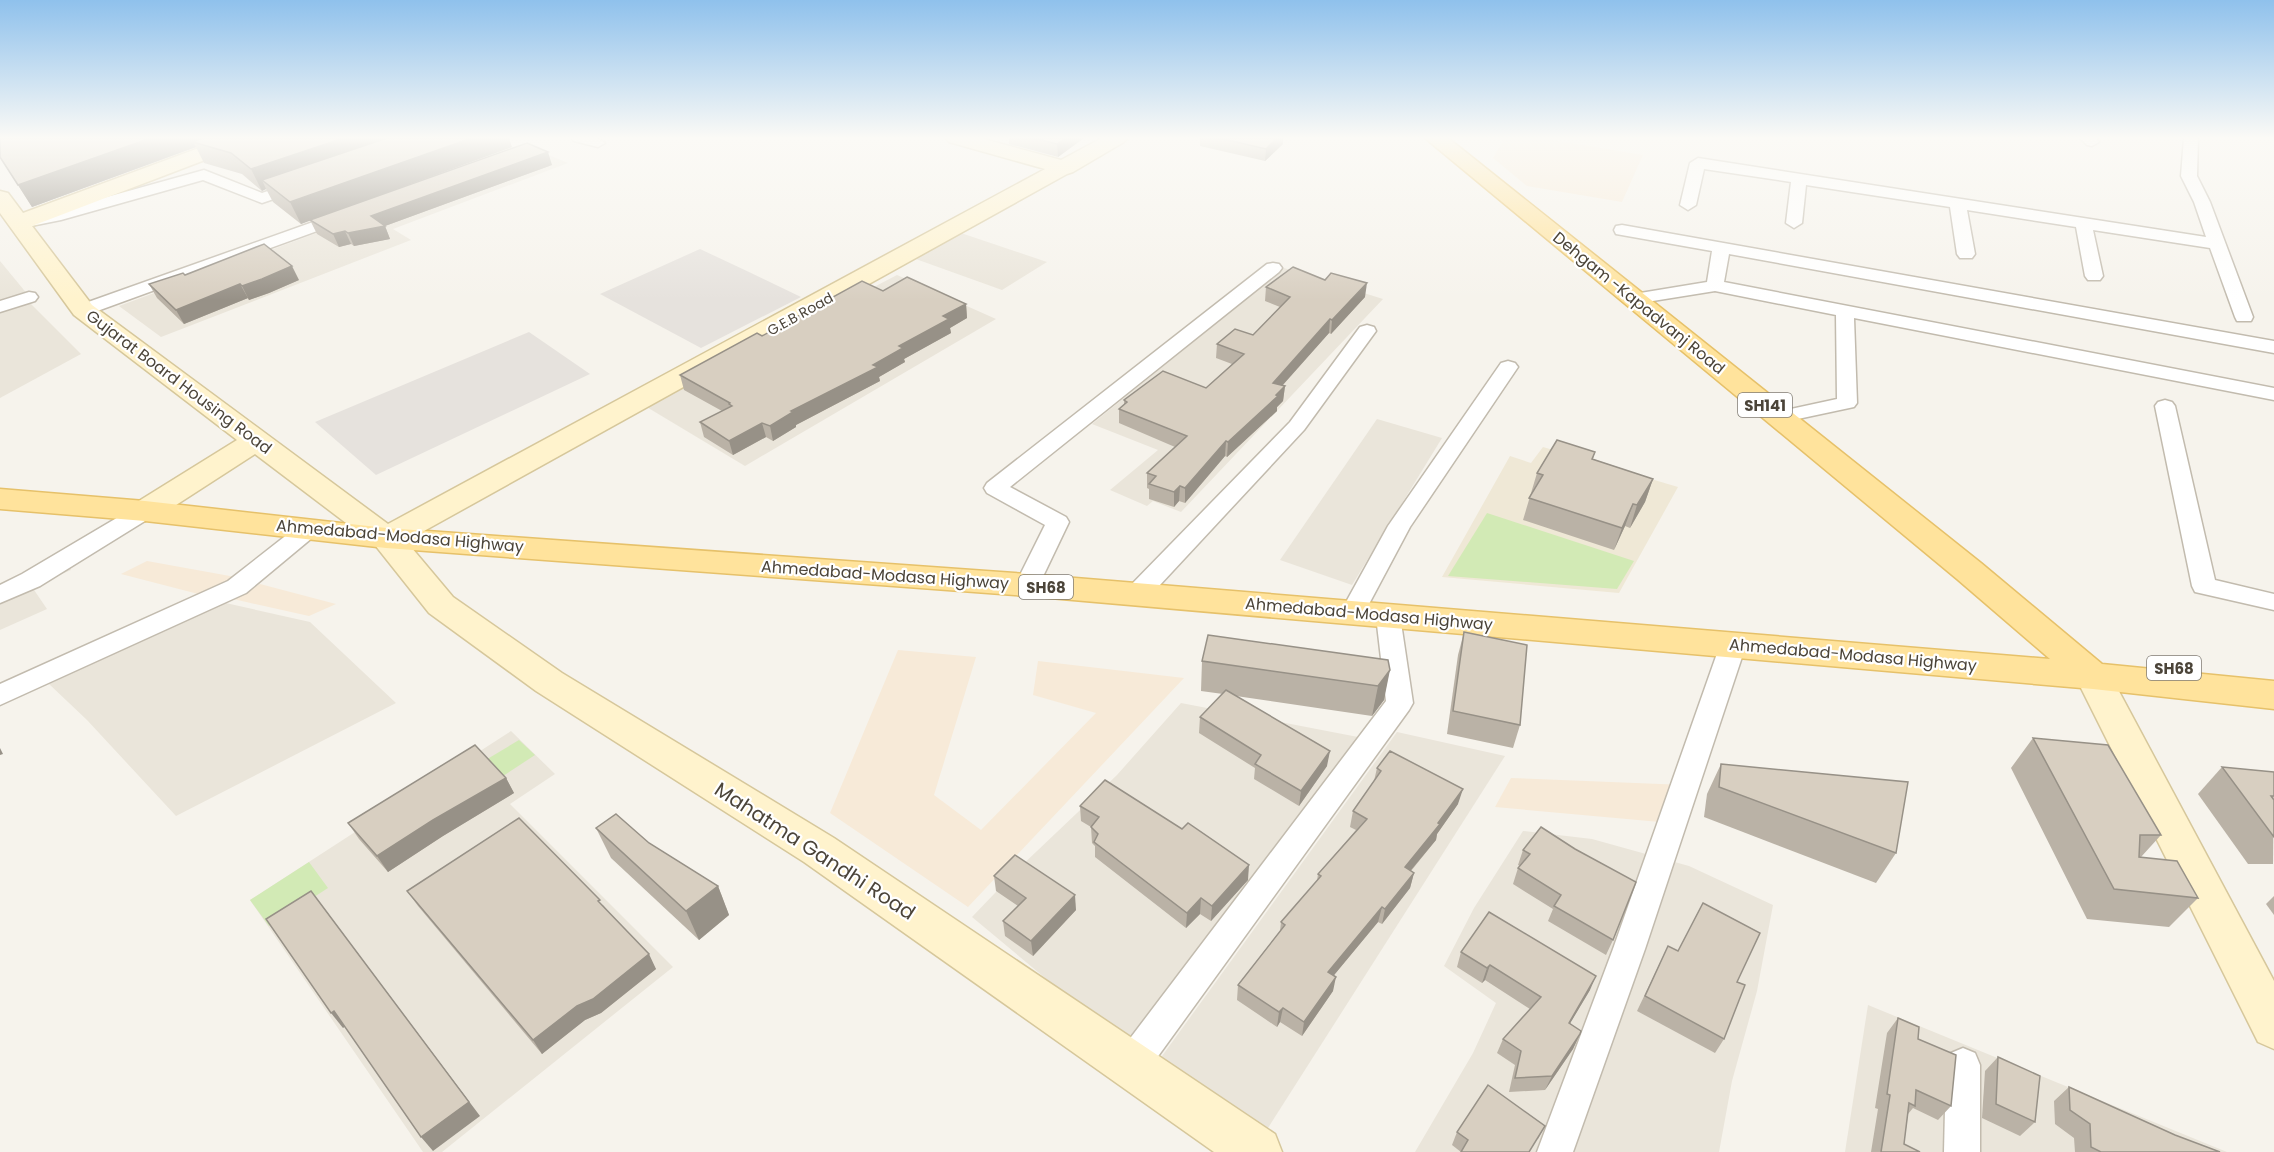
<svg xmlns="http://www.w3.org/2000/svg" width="2274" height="1152" font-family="Poppins,sans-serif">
	<rect width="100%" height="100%" fill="#f6f3ec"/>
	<g fill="#eae5da">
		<path d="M539,151L568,163L393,229L411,240L161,337L119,306Z"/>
		<path d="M958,232L1047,262L1002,290L913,258Z"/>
		<path d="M0,261L28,295L0,305Z"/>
		<path d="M1284,268L1383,299L1181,512L1153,501L1147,506L1110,490L1158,450L1092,424Z"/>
		<path d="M897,275L996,319L745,466L645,406Z"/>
		<path d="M27,300L81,354L0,398V309Z"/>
		<path d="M1377,419L1442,438L1352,585L1280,560Z"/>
		<path d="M65,557L71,570L32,587L47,609L0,630V587Z"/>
		<path d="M221,602L310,622L396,703L176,816L87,720L49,684Z"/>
		<path d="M1181,703L1358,737L1248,893L1136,1043L1080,1007L972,917L1017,870L1117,775Z"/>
		<path d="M511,731L555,774L510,804L673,967L442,1152H423L250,900Z"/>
		<path d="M1397,732L1505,756L1261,1139L1157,1063Z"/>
		<path d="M1523,831L1592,839L1689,866L1773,905L1757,991L1732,1081L1719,1152H1415L1473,1053L1496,1003L1444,966L1474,908Z"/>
		<path d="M1868,1005L2227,1152H1845Z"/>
	</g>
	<g fill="#f7ead8">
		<path d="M1505,138H1540L1643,155L1622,202L1527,186L1493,158Z"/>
		<path d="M147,561L241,578L206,596L121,574Z"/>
		<path d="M260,584L336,604L309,616L233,599Z"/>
		<path d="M898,650L976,657L934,795L981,830L1096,713L1033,695L1038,661L1184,678L968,907L830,813Z"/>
		<path d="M1511,778L1685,785L1660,822L1495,807Z"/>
	</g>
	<g fill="#e6e2dd">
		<path d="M700,249L749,272L801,297L701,348L600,294Z"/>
		<path d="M529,332L590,374L376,475L315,422Z"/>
	</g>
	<path fill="#efe8d6" d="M1543,447L1678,487L1619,593L1442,577L1510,456L1531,463Z"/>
	<g fill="#d2eab5">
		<path d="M1487,513L1634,561L1617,589L1448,576Z"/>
		<path d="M519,740L535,755L500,778L484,761Z"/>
		<path d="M309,862L328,888L269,926L250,900Z"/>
	</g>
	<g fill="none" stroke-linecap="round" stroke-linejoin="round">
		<defs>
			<g id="street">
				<path d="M572,138H597L605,143L598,147L574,141Z"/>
				<path d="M2080,138H2096L2099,142L2092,146L2087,145Z"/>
				<path d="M2184,138H2198L2197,176L2210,202L2253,317L2251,321H2237L2235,317L2210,248L2093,230L2103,276L2100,280H2088L2085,276L2076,227L1967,210L1975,254L1972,258H1960L1957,254L1950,207L1806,185L1802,223L1794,228L1786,223L1791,182L1704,169L1696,205L1688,210L1680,205L1690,163L1698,158L2206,237L2194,202L2181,176Z"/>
				<path d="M204,170L262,193L300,180L308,185L306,188L262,203L203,180L61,220L26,227L18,222L20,219L53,212Z"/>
				<path d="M344,211L350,213L352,216L350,219L89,314H77L74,310L77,306Z"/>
				<path d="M1622,225L2274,341V353L1729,254L1724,282L2274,388V400L1854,318L1857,403L1854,407L1779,423L1772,421L1769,417L1772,413L1837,399L1836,315L1715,291L1634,304L1628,303L1625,299L1628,295L1707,282L1712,251L1616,234L1614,230L1616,226Z"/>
				<path d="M1273,263L1279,264L1282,268L1279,272L1010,487L1066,517L1069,522L1036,591L1027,593L1018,591L1015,585L1045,525L987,493L984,488L987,483L1267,264Z"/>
				<path d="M29,292L35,293L38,297L35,301L0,312V301Z"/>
				<path d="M1367,325L1374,327L1376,331L1304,430L1146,600L1137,602L1128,600L1125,594L1128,588L1290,422L1360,327Z"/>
				<path d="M1508,361L1515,363L1518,367L1410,527L1361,619L1352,622L1343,619L1340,613L1388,526L1501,363Z"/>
				<path d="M2165,400L2172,402L2175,406L2215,580L2274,594V610L2195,592L2192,586L2155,406L2158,402Z"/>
				<path d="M145,504L153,506L156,511L153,516L40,586L0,603V585L22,574L137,506Z"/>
				<path d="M310,521L318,523L321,528L318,533L246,593L0,705V684L228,581L302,523Z"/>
				<path d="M1388,607L1397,610L1400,616L1413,703L1409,710L1143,1077L1131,1082L1119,1077L1114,1065L1119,1053L1386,701L1376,616L1379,610Z"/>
				<path d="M1733,636L1742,639L1746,645L1645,949L1573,1152H1537L1613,949L1720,645L1724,639Z"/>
				<path d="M1963,1048L1975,1053L1980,1065V1152H1944L1946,1065L1951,1053Z"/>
			</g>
			<g id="secondary">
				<path d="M226,138H255L252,142L32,226L92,305L388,524L1045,169L949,142L946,138H980L1061,160L1102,138H1127L1124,142L1073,172L1067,174L406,541L453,597L562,673L834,838L1275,1134L1282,1152H1214L804,862L536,691L429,613L375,545L255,454L156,518L145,521L134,518L129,511L134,504L237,440L74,315L0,213V191L8,193L23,213Z"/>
				<path d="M2093,663L2106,667L2274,981V1049L2258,1042L2075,676L2080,667Z"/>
			</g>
			<path id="primary" d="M1425,138H1448L1981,563L2102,664L2274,681V709L2093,689L1027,596L386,548L145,521L0,509V489L145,501L386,528L1027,574L2050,659L1957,579Z"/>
		</defs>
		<use href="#street" stroke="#c2bbae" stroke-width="3"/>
		<use href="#secondary" stroke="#d6c79b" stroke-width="3"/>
		<use href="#primary" stroke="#e6c16a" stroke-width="3"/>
		<use href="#street" fill="#fff" fill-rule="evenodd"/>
		<use href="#secondary" fill="#fff3cd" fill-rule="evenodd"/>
		<use href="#primary" fill="#ffe39c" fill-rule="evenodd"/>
	</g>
	<g fill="#bab2a6">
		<path d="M0,138L512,147L342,209L552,165L385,226L390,239L354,246L351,244L339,247L317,234L310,220L301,224L273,202L266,189L262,191L242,174L204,163L196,147L32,207L0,157Z"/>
		<path d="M1009,138H1084L1058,157L1009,144Z"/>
		<path d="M1200,138H1283V144L1265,161L1200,146Z"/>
		<path d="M185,275L299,280L269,293L249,300L248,298L184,324L157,298L149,284Z"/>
		<path d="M1266,287L1365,297L1331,334L1329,333L1282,386H1285L1283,401L1277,407V411L1227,457L1225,456L1185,503L1179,501L1174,507L1149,499V489L1147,488V473L1175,447L1119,423V409L1124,405V400L1206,388L1232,364L1216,358L1217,344L1253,335L1280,307L1265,301Z"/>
		<path d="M883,291L966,304L967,318L950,328L951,333L904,359L905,362L879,377L880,381L796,425V427L773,441L766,437L733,455L704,437L700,422L722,411L684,390L680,375Z"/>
		<path d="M1595,452L1593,459L1653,479L1645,502L1630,528L1625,526L1614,550L1523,520L1537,473Z"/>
		<path d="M1464,632L1520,725L1513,748L1447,734L1458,655Z"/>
		<path d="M1388,660L1384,700L1372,716L1236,696L1327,766L1299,806L1254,779L1255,768L1199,733L1200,717L1223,694L1201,691L1202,661Z"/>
		<path d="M2033,738L2161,835L2141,857L2198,898L2169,927L2087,919L2011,768Z"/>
		<path d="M1721,764L1896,853L1876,883L1704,817L1707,794Z"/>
		<path d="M2222,767L2274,772L2273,864H2248L2198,794Z"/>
		<path d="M1377,768L1458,804L1437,834L1436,840L1411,871L1414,873L1410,888L1382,924L1378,922L1334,975L1333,991L1302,1036L1280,1022L1277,1027L1237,1000L1238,985L1280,931L1281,922L1317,881L1318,874L1356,830L1350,827L1353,811L1374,781Z"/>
		<path d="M506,778L514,793L443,836L388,872L359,839L348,823Z"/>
		<path d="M1080,806L1248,880L1211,921L1200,914L1186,928L1095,857V846L1092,843L1091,827L1081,821Z"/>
		<path d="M1541,827L1613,940L1606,955L1548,921L1553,909L1513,884L1518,868L1520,866L1518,865L1523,850Z"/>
		<path d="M596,828L649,843L718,886L729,915L699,940L611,858Z"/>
		<path d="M994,876L1076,910L1033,956L1005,936L1003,921L1018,906L996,891Z"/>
		<path d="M407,891L603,905L656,969L601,1013L585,1020L542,1054L418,906Z"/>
		<path d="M2274,896V915L2266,904Z"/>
		<path d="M1668,946L1737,982L1724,1039L1715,1053L1637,1011Z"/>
		<path d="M1461,952L1590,990L1570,1023L1580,1034L1573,1049L1545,1090L1509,1092L1515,1065L1497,1053L1503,1039L1530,1009L1485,980L1482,983L1457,967Z"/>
		<path d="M1898,1018L1918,1039L1951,1106L1938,1120L1913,1108L1908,1114L1904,1144L1920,1152H1871L1878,1109L1875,1108L1887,1033Z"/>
		<path d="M1998,1057L2035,1122L2020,1136L1982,1118L1985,1071Z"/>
		<path d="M2069,1087L2175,1135L2220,1152H2075L2074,1138L2055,1124L2054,1101Z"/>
		<path d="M1545,1126L1538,1139L1461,1152L1452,1145L1457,1132Z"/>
	</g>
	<g fill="#979187">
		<path d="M151,138H219L193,142L196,147L32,207L18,185Z"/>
		<path d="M344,138H414L262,180L266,189L262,191L251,169Z"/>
		<path d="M472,138H509L512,147L301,224L290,202Z"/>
		<path d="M1066,138H1084L1058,157L1057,144Z"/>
		<path d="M1277,138H1283V144L1265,161L1266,149Z"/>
		<path d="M548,152L552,165L385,226L390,239L354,246L348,233L371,216Z"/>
		<path d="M345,231L351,244L339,247L333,234Z"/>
		<path d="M292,266L299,280L269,293L249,300L242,286Z"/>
		<path d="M1367,283L1365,297L1331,334L1332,320Z"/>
		<path d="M240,284L248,298L184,324L176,310Z"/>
		<path d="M966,304L967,318L950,328L951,333L904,359L905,362L879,377L880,381L796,425V427L773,441L770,426L791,411L873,365L943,316Z"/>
		<path d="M1330,319L1329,333L1272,397L1273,383Z"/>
		<path d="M1285,386L1283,401L1277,407V411L1227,457L1228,442Z"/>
		<path d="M762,423L766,437L733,455L729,441Z"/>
		<path d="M1226,441L1225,456L1185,503V488Z"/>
		<path d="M1653,479L1645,502L1630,528L1637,505Z"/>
		<path d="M1180,486L1179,501L1174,507V492Z"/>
		<path d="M1633,504L1625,526L1614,550L1622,528Z"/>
		<path d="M1390,670L1384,700L1372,716L1378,686Z"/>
		<path d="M0,748L3,754L0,755Z"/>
		<path d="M1330,751L1327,766L1299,806L1301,791Z"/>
		<path d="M506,778L514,793L443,836L388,872L377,856L433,820Z"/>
		<path d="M1463,789L1458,804L1437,834L1436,840L1401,882L1405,867Z"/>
		<path d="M1249,865L1248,880L1211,921L1212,906Z"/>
		<path d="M1414,873L1410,888L1382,924L1385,909Z"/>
		<path d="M718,886L729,915L699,940L686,911Z"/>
		<path d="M311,891L480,1116L433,1151L421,1137Z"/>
		<path d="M1075,895L1076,910L1033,956L1031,941Z"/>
		<path d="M1201,898L1200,914L1186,928L1187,913Z"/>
		<path d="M1382,907L1378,922L1325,986L1328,972Z"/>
		<path d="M649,954L656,969L601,1013L585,1020L542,1054L533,1040L577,1006Z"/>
		<path d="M1490,965L1485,980L1482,983L1487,968Z"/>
		<path d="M1596,976L1590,990L1562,1037L1569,1023Z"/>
		<path d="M1336,977L1333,991L1302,1036L1304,1022Z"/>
		<path d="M1283,1008L1280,1022L1277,1027L1279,1012Z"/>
		<path d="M334,1011L346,1026L343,1028L331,1013Z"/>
		<path d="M1580,1034L1573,1049L1545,1090L1552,1076Z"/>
	</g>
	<g fill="#d8cfc1" stroke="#979187" stroke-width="1.5">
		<path d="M0,138H151L18,185L0,157Z"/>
		<path d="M202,138H344L251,169L231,153L193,142Z"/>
		<path d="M387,138H472L290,202L262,180Z"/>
		<path d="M1034,138H1066L1057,144Z"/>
		<path d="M1219,138H1277L1266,149Z"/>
		<path d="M527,143L548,152L371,216L385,226L348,233L345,231L333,234L310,220Z"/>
		<path d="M264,244L292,266L262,279L242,286L240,284L176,310L149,284L183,273L185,275Z"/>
		<path d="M1293,267L1325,280L1331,273L1367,283L1332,320L1330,319L1273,383L1285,386L1276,395L1278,396L1228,442L1226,441L1185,488L1180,486L1174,492L1149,484L1156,476L1147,473L1187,436L1119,409L1127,402L1124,400L1163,371L1206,388L1244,354L1217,344L1235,329L1253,335L1290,297L1266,287Z"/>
		<path d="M907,277L966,304L943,316L949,319L899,346L903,348L873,365L878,367L791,411L793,412L770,426L762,423L729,441L700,422L732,406L729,404L730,403L680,375L757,333L762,336L862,281L883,291Z"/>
		<path d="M1557,440L1595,452L1592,459L1653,479L1637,505L1633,504L1622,528L1529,498L1543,475L1537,473Z"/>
		<path d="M1464,632L1527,645L1520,725L1453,711Z"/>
		<path d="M1208,635L1388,660L1390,670L1378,686L1202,661Z"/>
		<path d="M1226,690L1330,751L1301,791L1255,764L1261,755L1200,717Z"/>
		<path d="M2033,738L2108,745L2161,835H2140L2139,857L2177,861L2198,898L2114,889Z"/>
		<path d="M475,745L506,778L433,820L377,856L348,823Z"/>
		<path d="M1390,751L1463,789L1438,823L1440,824L1405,867L1414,873L1385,909L1382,907L1328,972L1336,977L1304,1022L1283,1008L1279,1012L1238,985L1285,925L1281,922L1321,876L1318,874L1367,819L1353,811L1381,771L1377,768Z"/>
		<path d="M1721,764L1908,782L1896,853L1719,787Z"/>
		<path d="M2222,767L2274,772V796H2271L2274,800V837Z"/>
		<path d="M1105,780L1182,829L1188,823L1249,865L1212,906L1201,898L1187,913L1094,842L1098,834L1091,827L1099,817L1080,806Z"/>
		<path d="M616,814L649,843L718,886L686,911L596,828Z"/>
		<path d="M519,818L600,900L598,901L649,954L593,999L577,1006L533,1040L407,891Z"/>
		<path d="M1541,827L1575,849L1636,882L1613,940L1554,906L1561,895L1518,868L1530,854L1523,850Z"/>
		<path d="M1015,855L1075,895L1031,941L1003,921L1026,898L994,876Z"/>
		<path d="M311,891L469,1102L421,1137L334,1011L331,1013L266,919Z"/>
		<path d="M1703,903L1760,933L1737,982L1745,985L1724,1039L1645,996L1668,946L1678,951Z"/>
		<path d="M1489,912L1596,976L1569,1023L1581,1031L1580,1034L1552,1076L1515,1078L1521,1051L1503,1039L1541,997L1490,965L1487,968L1461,952Z"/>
		<path d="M1898,1018L1919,1027L1918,1039L1956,1055L1951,1106L1916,1090L1915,1106L1909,1103L1904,1144L1920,1152H1881L1890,1095L1887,1094Z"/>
		<path d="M1998,1057L2040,1076L2035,1122L1996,1104Z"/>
		<path d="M1488,1085L1545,1126L1529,1152H1461L1468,1140L1457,1132Z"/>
		<path d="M2069,1087L2175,1135L2220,1152H2101L2091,1147L2090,1124L2070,1110Z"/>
	</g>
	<linearGradient id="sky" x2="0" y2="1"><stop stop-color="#8fc1ec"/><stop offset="0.46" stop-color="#fbfaf6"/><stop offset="1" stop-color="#fbfaf6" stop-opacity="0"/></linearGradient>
	<rect width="2274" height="300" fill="url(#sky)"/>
	<g text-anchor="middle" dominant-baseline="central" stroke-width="4.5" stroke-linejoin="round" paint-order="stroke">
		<g font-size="14" fill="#4b4439" stroke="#fff">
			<text transform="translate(800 314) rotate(-29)">G.E.B Road</text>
		</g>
		<g fill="#fff" stroke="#817c74" stroke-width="1.5">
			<rect x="1738" y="393" width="54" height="24" rx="4.5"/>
			<rect x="1019" y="575" width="54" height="24" rx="4.5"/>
			<rect x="2147" y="656" width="54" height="24" rx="4.5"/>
		</g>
		<g font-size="15" font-weight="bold" fill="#4b4439">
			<text x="1765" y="405">SH141</text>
			<text x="1046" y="587">SH68</text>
			<text x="2174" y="668">SH68</text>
		</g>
		<g font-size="16" fill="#4b4439" stroke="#fff">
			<text transform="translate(1639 303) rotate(39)">Dehgam -Kapadvanj Road</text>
			<text transform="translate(179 382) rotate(37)">Gujarat Board Housing Road</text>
			<text transform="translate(400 536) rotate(5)">Ahmedabad-Modasa Highway</text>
			<text transform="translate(885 575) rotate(4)">Ahmedabad-Modasa Highway</text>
			<text transform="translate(1369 614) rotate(5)">Ahmedabad-Modasa Highway</text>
			<text transform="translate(1853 655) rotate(5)">Ahmedabad-Modasa Highway</text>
		</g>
		<g font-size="20" fill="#4b4439" stroke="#fff">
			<text transform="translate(815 851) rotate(33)">Mahatma Gandhi Road</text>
		</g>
	</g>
</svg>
